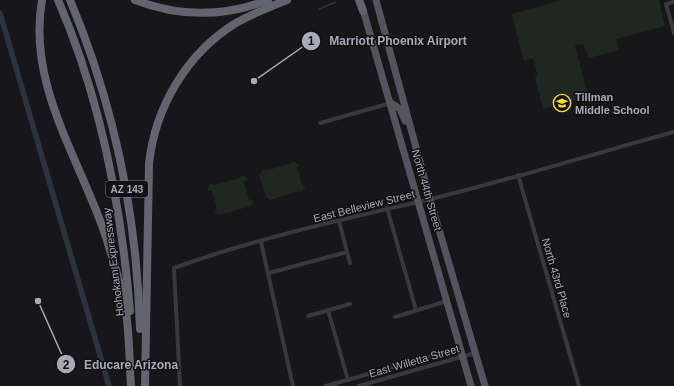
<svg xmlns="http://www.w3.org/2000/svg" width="674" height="386" font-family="Arial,sans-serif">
	<rect width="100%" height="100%" fill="#171719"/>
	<g fill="#1e2821">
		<path d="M562,0H659L665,26L616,39L619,50L589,58L583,44L575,45L588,96L543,109L535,77L538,76L533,58L524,61L512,14Z"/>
		<path d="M291,161L298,164L299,166L297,167L302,185L306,186L302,192L299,191L270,200L266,197L259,175L262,170L264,169L265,171L292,163Z"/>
		<path d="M242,175L247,178L248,180L244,181L249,200L254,201L251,206L219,215L214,211L217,209L212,190L208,191V189L210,184L214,185L240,178Z"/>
	</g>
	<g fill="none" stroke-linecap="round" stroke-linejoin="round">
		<path stroke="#2c333e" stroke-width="1.5" d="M319,9L336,2"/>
		<path stroke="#2c333e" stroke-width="5.5" d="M0,13L109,386"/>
		<g stroke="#38383e" stroke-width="4">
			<path d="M674,2L666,4L674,33"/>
			<path d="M320,123L391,103"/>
			<path d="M518,175L579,386"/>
			<path d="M387,208L416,310"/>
			<path d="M339,221L350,263"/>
			<path d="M261,242L293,386"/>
			<path d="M269,273L347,252"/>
			<path d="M328,310L348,380"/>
			<path d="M308,316L350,304"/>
			<path d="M395,317L447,301"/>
			<path d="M180,386L174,268C257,238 345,219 431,199C513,179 593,154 674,132"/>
			<path d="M326,386L460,348"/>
			<path d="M359,386L475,353"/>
		</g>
		<g stroke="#53545e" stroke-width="7">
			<path d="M376,0L430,199L485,386"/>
			<path d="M362,6L471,386"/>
			<path d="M391,103L400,109L405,121"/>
		</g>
		<g stroke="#636470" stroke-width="8">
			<path d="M42,0C27,85 80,159 106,237C113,260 121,283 125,307C130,333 129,360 131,386"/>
			<path d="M58,0C101,99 121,204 130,311"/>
			<path d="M70,0C114,105 137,215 140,329"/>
			<path d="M135,0C179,17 224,17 268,0"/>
			<path d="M359,0L363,11"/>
			<path d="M145,386L149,164C155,107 187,53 236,23C252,14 270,7 287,0"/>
		</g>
	</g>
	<defs>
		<symbol id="school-ring" viewBox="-11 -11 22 22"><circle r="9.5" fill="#121214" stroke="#fedd2a" stroke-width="1.5"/><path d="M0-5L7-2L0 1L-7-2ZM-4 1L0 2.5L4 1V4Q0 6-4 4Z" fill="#fedd2a"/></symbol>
	</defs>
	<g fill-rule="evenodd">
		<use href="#school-ring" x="552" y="93" width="20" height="20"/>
	</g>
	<g text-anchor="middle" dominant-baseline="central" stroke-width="3" stroke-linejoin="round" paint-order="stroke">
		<rect fill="#121214" stroke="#7b7c88" stroke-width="1" x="106" y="181" width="42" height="16" rx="3"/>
		<g font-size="10" font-weight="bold" fill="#a8aaba">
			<text x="127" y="189">AZ 143</text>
		</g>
		<g font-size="11" font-weight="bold" fill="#a8aaba" stroke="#121214" text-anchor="start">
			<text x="575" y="97">Tillman<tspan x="575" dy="13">Middle School</tspan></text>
		</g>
		<g font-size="11" fill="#a8aaba" stroke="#121214">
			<text transform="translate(427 190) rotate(74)">North 44th Street</text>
			<text transform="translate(364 206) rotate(-14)">East Belleview Street</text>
			<text transform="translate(113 262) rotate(-97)">Hohokam Expressway</text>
			<text transform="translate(557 278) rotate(74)">North 43rd Place</text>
			<text transform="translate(414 361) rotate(-16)">East Willetta Street</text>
		</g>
	</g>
	<path fill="none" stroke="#a8aaba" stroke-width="1.5" d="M254 81L311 41M38 301L66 364"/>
	<g fill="#a8aaba" stroke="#121214" stroke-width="1.5">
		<circle cx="254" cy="81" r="4"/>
		<circle cx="38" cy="301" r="4"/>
		<circle cx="311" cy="41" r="10"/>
		<circle cx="66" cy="364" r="10"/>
	</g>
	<g font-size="12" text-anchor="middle" font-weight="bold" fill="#111">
		<text x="311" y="45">1</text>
		<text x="66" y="369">2</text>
	</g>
	<g font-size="12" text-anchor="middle" font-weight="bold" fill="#a8aaba" stroke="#121214" stroke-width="3" stroke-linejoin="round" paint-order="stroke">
		<text x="398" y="45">Marriott Phoenix Airport</text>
		<text x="131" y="369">Educare Arizona</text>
	</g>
</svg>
